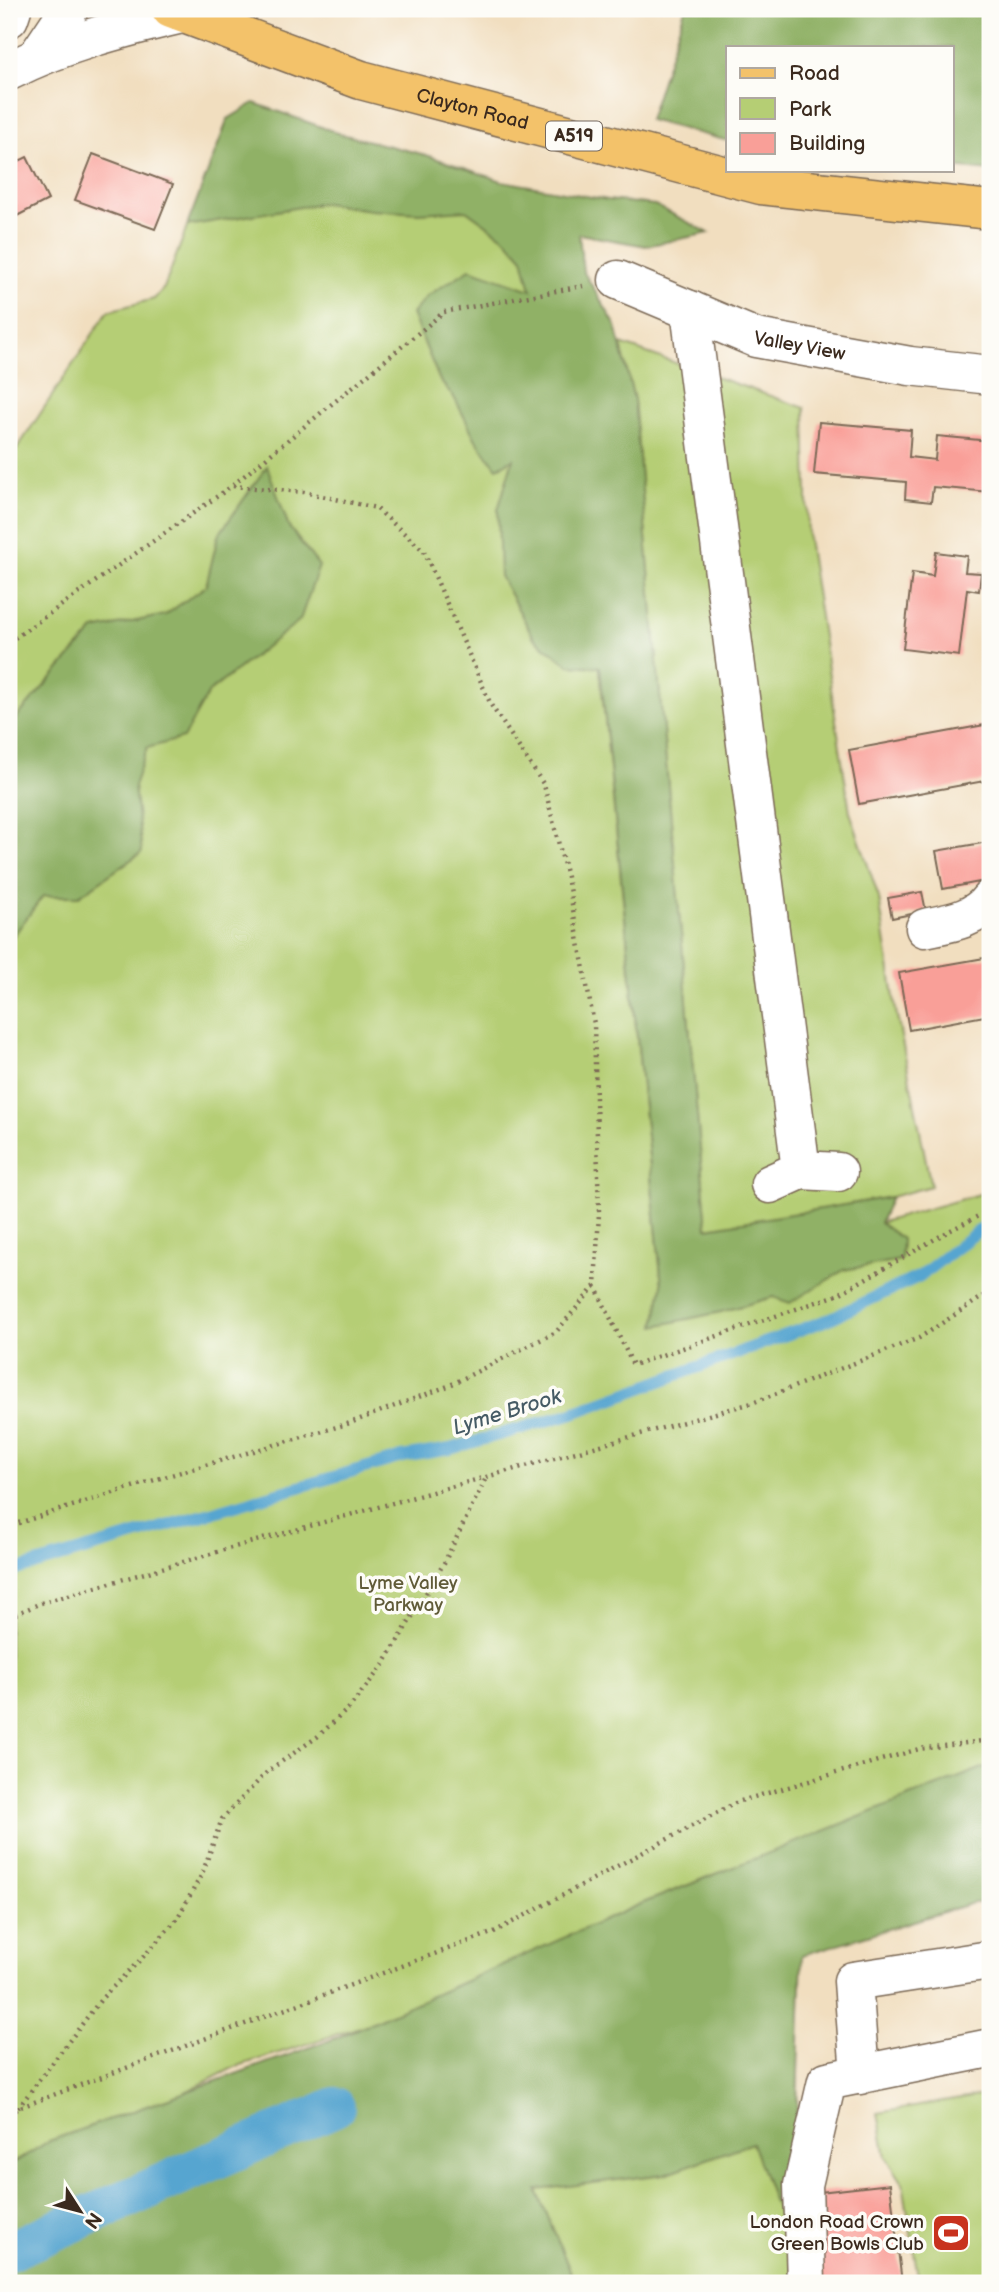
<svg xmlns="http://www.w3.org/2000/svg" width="999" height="2292" font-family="'Balsamiq Sans',sans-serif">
	<rect width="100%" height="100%" fill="#fdfcf7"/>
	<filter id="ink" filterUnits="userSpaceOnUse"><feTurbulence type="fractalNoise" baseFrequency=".0143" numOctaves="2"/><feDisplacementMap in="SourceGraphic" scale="14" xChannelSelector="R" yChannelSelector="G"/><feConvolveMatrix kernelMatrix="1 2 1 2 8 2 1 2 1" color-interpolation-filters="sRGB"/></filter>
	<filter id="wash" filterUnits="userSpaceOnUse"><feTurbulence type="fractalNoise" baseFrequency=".00686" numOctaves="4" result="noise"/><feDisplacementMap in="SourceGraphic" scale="28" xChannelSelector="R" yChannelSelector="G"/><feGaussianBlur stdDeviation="1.57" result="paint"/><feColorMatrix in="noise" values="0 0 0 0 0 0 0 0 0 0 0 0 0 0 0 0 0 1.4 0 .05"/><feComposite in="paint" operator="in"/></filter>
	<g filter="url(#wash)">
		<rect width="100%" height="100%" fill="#f1debf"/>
		<g fill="#b5ce74" stroke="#787c49" stroke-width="2">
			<path d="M228,119L553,206L662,1285L990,1191V1801L808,1883L235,2067L9,2181V461L108,311L154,299L164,288Z"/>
			<path d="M621,344L805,408L808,539L850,812L879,898L896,1011L931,1186L891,1197L707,1229L634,400Z"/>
			<path d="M798,2074L792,2251L794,2283H553L492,2160Z"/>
			<path d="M990,2094V2283H919L903,2183L886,2157L878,2113Z"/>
		</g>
		<g fill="#90b166" stroke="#666e42" stroke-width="2">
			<path d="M685,9H990V171L952,167V47H728V141L649,120Z"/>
			<path d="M254,103L341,134L426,155L502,181L608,200L655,205L709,233L646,246L579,234L583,271L616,326L634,400L707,1228L891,1197L880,1223L902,1239L901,1260L844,1270L790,1303L773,1297L721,1312L655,1326L662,1286L600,667L569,665L534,638L500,576L498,510L513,459L497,468L476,440L454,397L440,381L412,314L427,296L470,269L531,290L523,258L506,239L466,210L419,213L370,210L324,203L187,226L228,119Z"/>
			<path d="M267,466L289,527L319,566L300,620L209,692L183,738L147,748L134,786L142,852L79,896H43L9,942V726L94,630L165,615L206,586L218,536Z"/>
			<path d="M990,1765V1903H973L802,1955L792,2251L752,2143L665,2174L537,2190L575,2283H9V2166L49,2141L336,2038L643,1903Z"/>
		</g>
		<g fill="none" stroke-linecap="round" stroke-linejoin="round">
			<path stroke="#57a5d0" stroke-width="12" d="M9,1572L402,1457L450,1449L570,1414L827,1320L920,1276L990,1222"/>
			<path stroke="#57a5d0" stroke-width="40" d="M9,2251L335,2107"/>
		</g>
		<g id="blocks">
			<g fill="#f99f98">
				<path d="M93,154L173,184L155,229L75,200Z"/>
				<path d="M27,157L48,200L9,220V166Z"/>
				<path d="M819,422L911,430L909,457L935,460L937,436L990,441V492L933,487L931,502L905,499L906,482L814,474Z"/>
				<path d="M936,552L967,556L965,572L981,573L979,591L967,589L959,656L903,649L912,573L933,576Z"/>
				<path d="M990,724V780L859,804L849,750Z"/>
				<path d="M988,842L990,880L943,889L936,851Z"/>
				<path d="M922,892L926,911L892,918L888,898Z"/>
				<path d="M990,957V1015L909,1030L899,973Z"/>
				<path d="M890,2184L902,2283H821L811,2193Z"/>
			</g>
		</g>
	</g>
	<g filter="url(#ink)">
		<use href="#blocks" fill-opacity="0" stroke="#7b6956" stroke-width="2"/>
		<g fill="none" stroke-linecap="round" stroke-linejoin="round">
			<defs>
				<g id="minor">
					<path d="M9,18L12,9"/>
					<path d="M37,57L69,9"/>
					<path d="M9,71C64,43 122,28 182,14"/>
					<path id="s1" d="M618,280L756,338L910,366L990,375"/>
					<path d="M690,310L801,1170L770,1184"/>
					<path d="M925,928C948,923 975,920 990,899"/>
					<path d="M801,1170L838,1172"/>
					<path d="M860,2075L853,1981L990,1960"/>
					<path d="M806,2283L803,2185L827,2081L990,2048"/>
				</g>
				<g id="major">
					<path id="s2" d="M171,9L361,80L761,185L990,210"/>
				</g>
			</defs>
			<use href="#minor" stroke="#7b6956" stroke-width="41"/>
			<use href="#major" stroke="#7b6956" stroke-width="41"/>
			<g stroke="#7b6956" stroke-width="4.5" stroke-dasharray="2 5" stroke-linecap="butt">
				<path d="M233,485L444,312L583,286"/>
				<path d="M9,642L232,486L304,492L376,508L424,551L491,705L544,785L567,877L594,1024L599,1213L595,1286L556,1332L448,1386L347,1424L164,1477L9,1526"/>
				<path d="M595,1286L633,1365L837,1295L949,1231L990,1210"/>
				<path d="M9,1617L41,1603L238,1546L752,1403L919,1338L990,1292"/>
				<path d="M18,2108L102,1998L144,1956L177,1919L202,1874L222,1819L268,1771L317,1737L349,1708L384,1664L444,1563L486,1478"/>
				<path d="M9,2114L18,2108L494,1932L737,1802L919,1749L990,1740"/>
			</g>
			<use href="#minor" stroke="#fff" stroke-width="38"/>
			<use href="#major" stroke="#f3c26a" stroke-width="38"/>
		</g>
	</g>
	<defs>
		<symbol id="stadium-square" viewBox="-11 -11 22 22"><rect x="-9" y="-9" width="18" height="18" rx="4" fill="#c8321e" stroke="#fdfcf7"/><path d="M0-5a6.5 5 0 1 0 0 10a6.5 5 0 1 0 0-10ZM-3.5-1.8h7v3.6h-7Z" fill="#fff"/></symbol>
	</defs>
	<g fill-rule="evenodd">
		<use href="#stadium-square" x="929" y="2211" width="44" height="44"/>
	</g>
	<g text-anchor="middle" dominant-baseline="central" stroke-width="7" stroke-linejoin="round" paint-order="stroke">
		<rect fill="#fdfcf7" stroke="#75695f" stroke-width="2" x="546" y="121.5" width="56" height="29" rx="5"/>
		<g font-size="18" font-weight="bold" fill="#3b2a1e">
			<text x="574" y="136">A519</text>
		</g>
		<g font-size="19" fill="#3b2a1e" stroke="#fdfcf7">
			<text stroke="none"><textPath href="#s2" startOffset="318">Clayton Road</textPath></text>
			<text stroke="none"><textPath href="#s1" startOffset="194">Valley View</textPath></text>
		</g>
		<g font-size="19" fill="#605b38" stroke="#fdfcf7">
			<text x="408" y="1583">Lyme Valley<tspan x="408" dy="22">Parkway</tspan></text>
		</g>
		<g font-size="19" fill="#3b2a1e" stroke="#fdfcf7" text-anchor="end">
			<text x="924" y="2222">London Road Crown<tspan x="924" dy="22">Green Bowls Club</tspan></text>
		</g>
		<g font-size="21" font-style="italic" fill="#465b65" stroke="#fdfcf7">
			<text transform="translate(507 1412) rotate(-17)">Lyme Brook</text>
		</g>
	</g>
	<rect width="999" height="2292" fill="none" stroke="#fdfcf7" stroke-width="35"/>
	<rect x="726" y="46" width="228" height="126" fill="#fdfcf7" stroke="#afa8a0" stroke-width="2"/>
	<rect x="740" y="68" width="35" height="10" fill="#f3c26a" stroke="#afa8a0" stroke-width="2"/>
	<text x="789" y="80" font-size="21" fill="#3b2a1e">Road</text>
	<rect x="740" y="98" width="35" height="21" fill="#b5ce74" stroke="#afa8a0" stroke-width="2"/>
	<text x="789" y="116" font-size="21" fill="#3b2a1e">Park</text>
	<rect x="740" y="133" width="35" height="21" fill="#f99f98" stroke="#afa8a0" stroke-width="2"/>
	<text x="789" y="150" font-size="21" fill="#3b2a1e">Building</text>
	<g transform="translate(80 2211) rotate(126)" stroke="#fdfcf7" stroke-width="5" paint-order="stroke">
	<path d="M0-5L12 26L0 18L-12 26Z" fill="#3b2a1e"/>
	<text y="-10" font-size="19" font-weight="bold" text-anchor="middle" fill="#3b2a1e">N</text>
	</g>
</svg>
